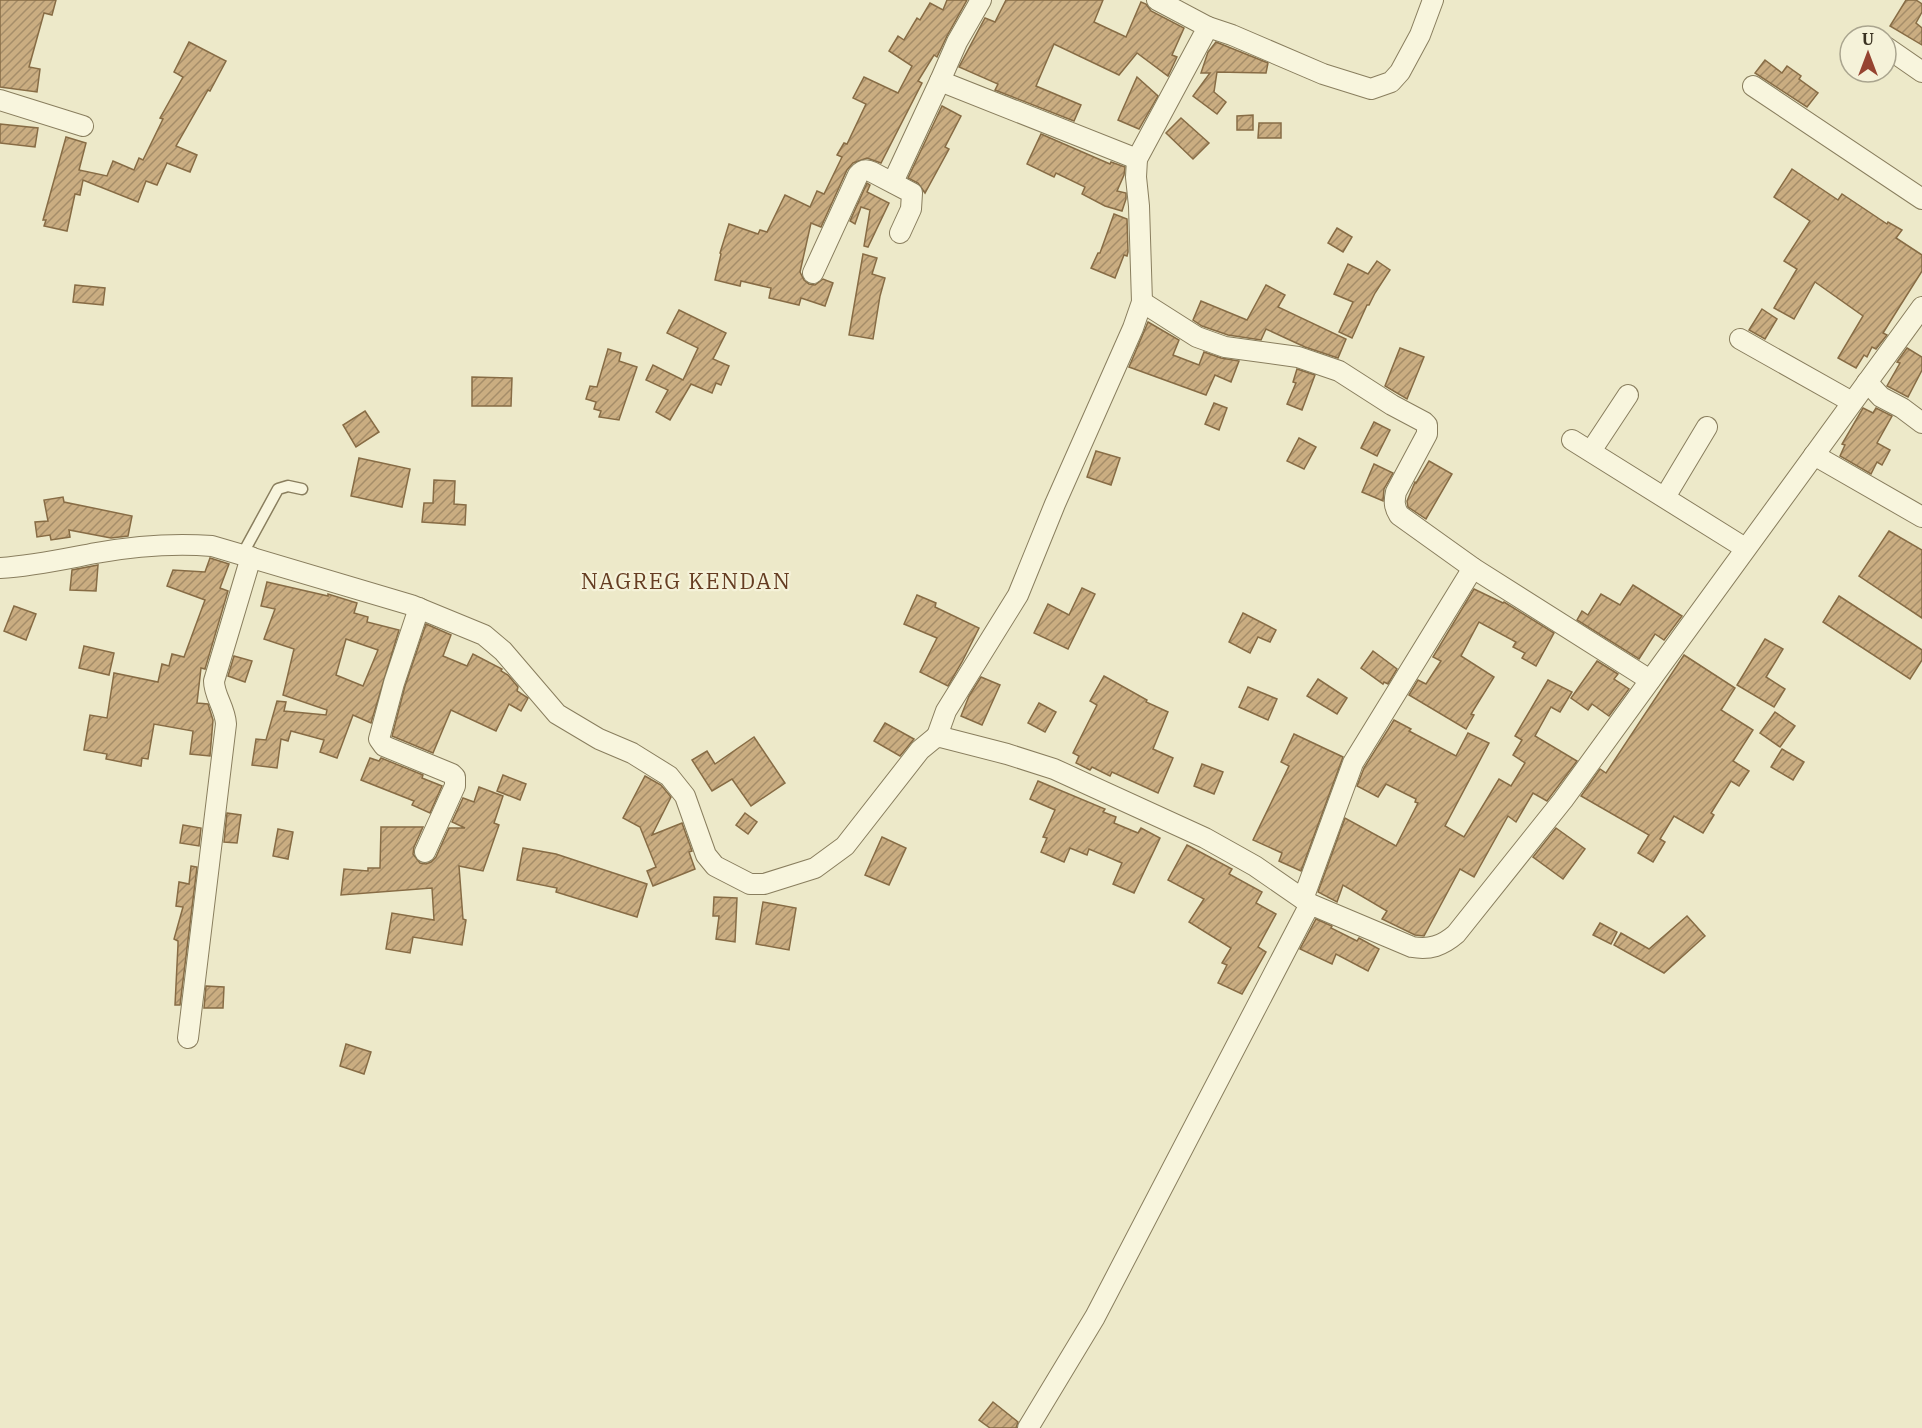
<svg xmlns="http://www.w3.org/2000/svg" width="1922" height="1428" font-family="'IBM Plex Serif',serif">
	<defs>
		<pattern id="building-hatch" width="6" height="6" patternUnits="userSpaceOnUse" patternTransform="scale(1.5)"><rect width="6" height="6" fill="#caad81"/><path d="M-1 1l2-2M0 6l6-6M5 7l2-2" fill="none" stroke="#a58d69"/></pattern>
	</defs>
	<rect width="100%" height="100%" fill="#ede9c9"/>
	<g fill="url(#building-hatch)" stroke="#876c45" stroke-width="1.5" fill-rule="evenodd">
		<path d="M0,0H56L52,15L44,13L29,67L40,69L37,92L0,87Z"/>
		<path d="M947,0H967L947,36L937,57L934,55L918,81L922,83L881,163L867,158L853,163L847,170L821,227L811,223L800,272L804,280L809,284L815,285L823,279L833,283L825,306L801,298L799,305L769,298L771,288L741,281L740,286L715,280L721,254L720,253L729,224L758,234L760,230L767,232L785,195L810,207L817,191L824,194L842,157L837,155L844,143L847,144L866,104L853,98L864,77L898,93L912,66L889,51L898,36L904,40L917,18L920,20L930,3L943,10Z"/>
		<path d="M1006,0H1103L1094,22L1126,37L1141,2L1146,4L1151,11L1184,28L1172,55L1177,57L1168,76L1137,53L1119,75L1054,44L1036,86L1081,105L1074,121L995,90L998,84L959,67L985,18L995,22Z"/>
		<path d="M1906,0H1916L1922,4V12L1916,23L1922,28V45L1890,26Z"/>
		<path d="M189,42L226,61L210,91L208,90L176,146L197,155L190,172L167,163L157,185L146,181L138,202L83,180L80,195L75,194L67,231L44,226L46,220H43L66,137L86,143L79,170L107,176L113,161L134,170L139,158L143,160L163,119L160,118L183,77L174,72Z"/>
		<path d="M1216,42L1268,63L1266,73L1217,72L1214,92L1226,102L1217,114L1193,96L1210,73H1201L1208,52Z"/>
		<path d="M1765,60L1782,73L1787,66L1801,76L1799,79L1818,93L1807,107L1755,73Z"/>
		<path d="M1137,77L1158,96L1139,129L1118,120Z"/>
		<path d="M942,106L961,116L945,147L949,149L925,193L918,183L908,178Z"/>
		<path d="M1253,115V130H1237V116Z"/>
		<path d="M1181,118L1209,143L1193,159L1166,133Z"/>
		<path d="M1259,123H1281V138H1258Z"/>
		<path d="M0,124L38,128L35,147L0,143Z"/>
		<path d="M1041,134L1110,164L1111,162L1125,167L1124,175L1117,191L1126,193V199L1122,211L1105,206L1082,194L1085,187L1056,173L1054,177L1027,164Z"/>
		<path d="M1792,169L1838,200L1842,194L1887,224L1888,222L1902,230L1896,238L1922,255V271L1883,333L1887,335L1876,349L1872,347L1867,357L1864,355L1856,368L1838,358L1863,316L1815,282L1794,319L1774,308L1797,269L1784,261L1810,221L1774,197Z"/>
		<path d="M867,183L870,185L867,192L889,203L868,247L864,246L870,210L861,207L855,224L850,221Z"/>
		<path d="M1114,214L1127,219L1128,252L1127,256L1124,255L1115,278L1091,268L1098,253H1100Z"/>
		<path d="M1337,228L1352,237L1343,252L1328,243Z"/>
		<path d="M863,254L877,258L872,274L885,278L880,296L873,339L849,335Z"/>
		<path d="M1377,261L1390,270L1375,293L1369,305H1367L1352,338L1339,332L1353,302L1334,294L1348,264L1368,274Z"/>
		<path d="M75,285L105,288L103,305L73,302Z"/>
		<path d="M1266,285L1285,295L1278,307L1346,339L1338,358L1305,347L1266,329L1261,340L1228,335L1202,326L1193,320L1201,301L1247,320Z"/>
		<path d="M1762,309L1777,319L1765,339L1749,330Z"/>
		<path d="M679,310L726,333L713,359L729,366L721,385L716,383L712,393L691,384L670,420L656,412L668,390L646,380L653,365L683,380L698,348L667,333Z"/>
		<path d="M1148,322L1179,340L1173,355L1199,365L1204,352L1221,358L1239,361L1231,382L1215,375L1206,395L1129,367Z"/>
		<path d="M1400,348L1424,357L1407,399L1385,386Z"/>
		<path d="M1907,348L1922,357V370L1908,397L1887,386L1900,363L1897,362Z"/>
		<path d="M608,349L621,353L619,361L637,367L619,420L599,417L601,411L594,409L596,402L586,399L590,386L597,387Z"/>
		<path d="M1297,369L1315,375L1302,410L1287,404L1296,383L1293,382Z"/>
		<path d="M472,377L512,378L511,406H472Z"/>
		<path d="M1214,403L1227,408L1219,430L1205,424Z"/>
		<path d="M1863,408L1873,413L1876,408L1892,416L1877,443L1890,450L1882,465L1877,462L1871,474L1840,456L1845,445L1842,444Z"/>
		<path d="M365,411L379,432L356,447L343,425Z"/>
		<path d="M1374,422L1390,430L1377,456L1361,448Z"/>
		<path d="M1299,438L1316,447L1304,469L1287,461Z"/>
		<path d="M1096,451L1120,458L1111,485L1087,477Z"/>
		<path d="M359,458L410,469L402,507L351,496Z"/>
		<path d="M1429,461L1452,474L1426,519L1408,507L1407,501L1415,482L1416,483Z"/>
		<path d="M1374,464L1393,473L1384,489L1383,501L1362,492Z"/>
		<path d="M434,480L455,481L454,504L466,505L465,525L422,522L424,503H433Z"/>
		<path d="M63,497L64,502L132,516L128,536L111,538L69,530L70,537L51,540L50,535L37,537L35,522L48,521L44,500Z"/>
		<path d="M1889,531L1922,550V618L1859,576Z"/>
		<path d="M210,558L229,564L220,588L228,591L205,669L201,668L197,703L208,704L213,720L210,756L190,754L193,731L154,724L148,759L142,758L141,766L106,759L107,754L84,750L90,715L107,718L114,673L158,682L162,664L169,666L172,654L184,657L205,600L167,586L173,570L205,572Z"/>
		<path d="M98,565L96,591L70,590L72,570Z"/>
		<path d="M267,582L328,596V594L357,603L354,613L368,617L367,622L399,630L371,723L353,715L337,758L320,752L324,740L291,731L288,741L281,739L277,768L252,765L256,739L266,740L277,701L286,702L284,711L326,715L327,710L283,695L294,649L264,639L275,609L261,606ZM346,639L378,650L363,686L336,675Z"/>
		<path d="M1633,585L1682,616L1664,640L1655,634L1639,659L1577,620L1582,611L1588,615L1601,594L1620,605Z"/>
		<path d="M1082,588L1095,594L1068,649L1034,633L1048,604L1069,615Z"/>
		<path d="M1474,589L1503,603L1504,602L1554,633L1536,666L1522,658L1525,653L1513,647L1516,642L1479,622L1461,656L1494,677L1471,714L1474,715L1466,729L1409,695L1418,680L1426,684L1441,661L1433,657Z"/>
		<path d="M917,595L936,603L935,607L979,628L962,662L948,686L920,672L937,638L904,624Z"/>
		<path d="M1839,596L1922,650V660L1910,679L1823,622Z"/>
		<path d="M14,606L36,614L26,640L4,631Z"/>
		<path d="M1243,613L1276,630L1270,642L1258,637L1250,653L1229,642Z"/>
		<path d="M426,624L451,635L443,656L467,666L473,654L502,669L501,671L508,675L518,687L517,691L528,698L521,711L509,704L496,731L451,710L433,753L392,736L405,686Z"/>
		<path d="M1765,639L1783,649L1766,677L1785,689L1774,707L1737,685Z"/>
		<path d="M84,646L114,653L109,675L79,668Z"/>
		<path d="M1373,651L1397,669L1388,684L1384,682L1383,684L1361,668Z"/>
		<path d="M1684,655L1735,688L1721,710L1753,730L1733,761L1749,771L1739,786L1731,781L1711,813L1714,815L1703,833L1674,816L1660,839L1665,842L1653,862L1638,853L1649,835L1581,796L1600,769L1606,773Z"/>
		<path d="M234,656L252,661L245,682L228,676Z"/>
		<path d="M1597,661L1618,674L1614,679L1629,689L1609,716L1592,704L1588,710L1571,698Z"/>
		<path d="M1104,676L1147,700L1146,702L1168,712L1153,749L1173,758L1158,793L1112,772L1110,776L1092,767L1090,770L1076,763L1079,756L1073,753L1097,705L1090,701Z"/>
		<path d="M981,677L1000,685L982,725L961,716L969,696Z"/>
		<path d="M1318,679L1347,698L1337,714L1307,696Z"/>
		<path d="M1548,680L1572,692L1560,712L1551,707L1535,736L1577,761L1547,801L1533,793L1516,822L1508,816L1474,877L1460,869L1424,936L1415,935L1382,919L1387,911L1343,885L1337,902L1318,892L1345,818L1396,846L1418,803L1415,802L1416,799L1386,784L1378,797L1357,786L1364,768L1394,720L1411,729L1409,731L1456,756L1468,733L1489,743L1445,826L1464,837L1499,779L1511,786L1525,763L1513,755L1522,740L1515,736Z"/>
		<path d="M1248,687L1277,699L1268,720L1239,707Z"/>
		<path d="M1039,703L1056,712L1045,732L1028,723Z"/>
		<path d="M1775,712L1795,726L1780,747L1760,733Z"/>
		<path d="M885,723L914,739L900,756L874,741Z"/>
		<path d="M1294,734L1343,757L1301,871L1279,861L1282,853L1253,840L1289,766L1281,762Z"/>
		<path d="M754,737L785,783L751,806L732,779L712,791L692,760L707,751L715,764Z"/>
		<path d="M1782,749L1804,762L1793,780L1771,767Z"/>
		<path d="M370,758L379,761L381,758L423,775L422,778L442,786L430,813L412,805L414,801L361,780Z"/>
		<path d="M1202,764L1223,772L1214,794L1194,786Z"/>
		<path d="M503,775L526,784L520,800L497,791Z"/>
		<path d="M645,776L661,785L671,797L652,835L682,823L692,851L689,852L695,869L653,886L647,871L656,867L640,827L623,818Z"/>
		<path d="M1038,781L1105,809L1103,812L1116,817L1114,823L1138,833L1141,828L1160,838L1134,893L1113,884L1122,863L1089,849L1087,855L1070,848L1064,862L1041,852L1047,838L1043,837L1055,810L1030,799Z"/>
		<path d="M479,787L503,796L494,823L499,825L483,871L459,866L463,919L466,920L462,945L413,937L410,953L386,949L392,913L434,920L432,888L341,895L344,869L368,871V868H380L381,827H423L414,847L413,854L420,863L426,864L431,862L436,857L449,828H465L452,822L463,798L474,802Z"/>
		<path d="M227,813L241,815L237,843L224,842Z"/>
		<path d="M745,813L757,822L748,834L736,825Z"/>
		<path d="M183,825L201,828L199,846L180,843Z"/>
		<path d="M1556,828L1585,849L1563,879L1533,857Z"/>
		<path d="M278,829L293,832L288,859L273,856Z"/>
		<path d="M882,837L906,848L889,885L865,875Z"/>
		<path d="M1187,845L1232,869L1229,874L1262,892L1256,903L1276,914L1258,947L1266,952L1242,994L1218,983L1227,965L1222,963L1231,948L1189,922L1204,899L1168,880Z"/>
		<path d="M523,848L556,854L647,884L637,917L556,892L557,888L517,880Z"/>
		<path d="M191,866L197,867L180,1005H175L178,945V941L174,939L183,907L176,906L179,882L189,884Z"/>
		<path d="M714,897L737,898L735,942L716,939L719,916H713Z"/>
		<path d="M763,902L796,908L789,950L756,944Z"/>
		<path d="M1687,916L1705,936L1664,973L1614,945L1621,933L1649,949Z"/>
		<path d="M1316,919L1332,926L1331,928L1357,941L1359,938L1379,949L1368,971L1336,954L1332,964L1300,949Z"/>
		<path d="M1600,923L1617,932L1611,944L1593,935Z"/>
		<path d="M206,986L224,987L223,1008H204Z"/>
		<path d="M346,1044L371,1052L364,1074L340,1066Z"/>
		<path d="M993,1402L1018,1422L1016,1428H990L979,1420Z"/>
	</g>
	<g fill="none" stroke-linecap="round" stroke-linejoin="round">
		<defs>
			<path id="service" d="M242,555L278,489L288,486L302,489"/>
			<g id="minor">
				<path d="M981,0L957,42L940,81L1137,159"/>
				<path d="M1208,27L1232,35L1323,74L1371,89L1391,82L1400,72L1420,35L1433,0"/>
				<path d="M1886,47L1922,72"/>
				<path d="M1753,86L1922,199"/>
				<path d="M0,100L83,126"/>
				<path d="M893,182L940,81"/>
				<path d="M813,273L858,175C862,170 866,169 872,172L912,193L911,209L900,233"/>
				<path d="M1142,302L1197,337L1225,347L1298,357L1339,371L1392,405L1424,422L1427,425V434L1396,492C1394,501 1394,507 1399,515L1473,568L1650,680"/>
				<path d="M1740,339L1852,402"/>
				<path d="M1867,382L1881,397L1902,408L1922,423"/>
				<path d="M1572,440L1745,548"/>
				<path d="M1591,451L1628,395"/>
				<path d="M1814,455L1922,517"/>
				<path d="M1665,497L1707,427"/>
				<path d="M0,568C33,566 64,559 96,553C135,546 173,543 212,546L411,605L484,635L503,651L557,714L599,739L632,753L669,776L685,796L706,855L715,866L750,884H764L815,868L845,846L920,750L937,736L1007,754L1054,769L1205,838L1255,866L1310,904"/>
				<path d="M419,608L394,683L379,739L384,746L452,774L455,777V786L425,852"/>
				<path d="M937,736L946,711L1018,595L1055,504L1133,328L1142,302L1139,206L1136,177L1137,159L1208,27L1157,0"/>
				<path d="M1303,899L1353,763L1473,568"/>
				<path d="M188,1038L226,724C225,707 214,696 214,681L251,557"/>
				<path d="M1028,1428L1095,1317L1310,904L1412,947C1430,950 1442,946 1456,934L1563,800L1922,307"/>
			</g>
		</defs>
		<use href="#service" stroke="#897e5e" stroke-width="13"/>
		<use href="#minor" stroke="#897e5e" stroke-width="22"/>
		<use href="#service" stroke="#f8f5dd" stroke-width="10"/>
		<use href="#minor" stroke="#f8f5dd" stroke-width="20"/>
	</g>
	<g text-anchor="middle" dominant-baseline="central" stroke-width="4.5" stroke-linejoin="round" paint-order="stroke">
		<g font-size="22" letter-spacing="1.5" fill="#653d22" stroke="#f5f2d9">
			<text x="686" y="580">NAGREG KENDAN</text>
		</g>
	</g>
	<g transform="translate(1868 54)"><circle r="28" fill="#f5f2d9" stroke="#aaa58f" stroke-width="1.5"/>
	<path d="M0-4.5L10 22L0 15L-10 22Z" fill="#964431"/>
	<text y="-9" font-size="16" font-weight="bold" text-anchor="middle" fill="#3a3221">U</text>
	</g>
</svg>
